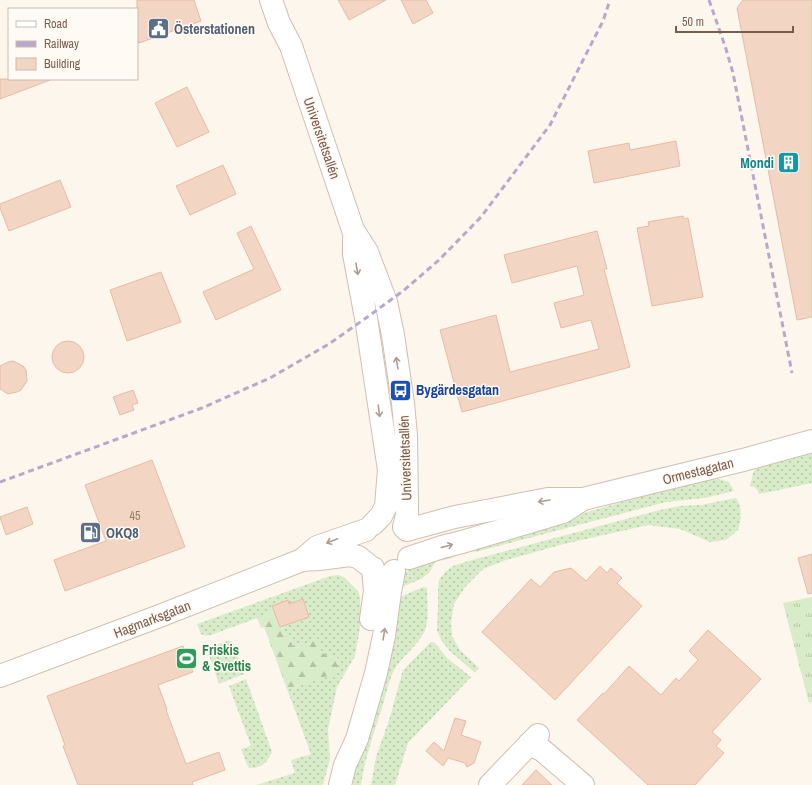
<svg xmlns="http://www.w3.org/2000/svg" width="812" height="785" font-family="'Archivo Narrow',sans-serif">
	<defs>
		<pattern id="grass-dots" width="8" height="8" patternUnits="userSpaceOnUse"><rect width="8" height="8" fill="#d8ecc9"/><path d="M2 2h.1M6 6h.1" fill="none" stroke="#b4c2a5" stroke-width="1.8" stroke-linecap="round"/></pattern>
		<pattern id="forest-firs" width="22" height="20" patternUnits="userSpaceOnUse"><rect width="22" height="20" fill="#d8ecc9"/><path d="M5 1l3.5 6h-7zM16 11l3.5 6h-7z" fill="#b4c2a5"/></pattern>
		<pattern id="park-tufts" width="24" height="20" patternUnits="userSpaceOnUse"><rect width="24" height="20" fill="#d8ecc9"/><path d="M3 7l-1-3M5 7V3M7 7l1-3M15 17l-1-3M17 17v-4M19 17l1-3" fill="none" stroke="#b4c2a5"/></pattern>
	</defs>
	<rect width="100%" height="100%" fill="#fdf6ec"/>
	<g fill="url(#grass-dots)">
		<path d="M812,450V483L759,494C757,488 756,487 750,486L753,473L757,467Z"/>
		<path d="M712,477L729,482L734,491L704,498L666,502L498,546L476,552L471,551L470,546L705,478Z"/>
		<path d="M736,498L740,505L741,518L738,530L726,540L710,542L680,529L648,525L564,544L506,560L483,569L465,587L454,604L451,623L452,636L460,650L479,668L475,673L449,650L441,640L437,630L438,606V590L439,580L445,572L453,566L465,562L660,510L680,506L701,505Z"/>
		<path d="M461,551C454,559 446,560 436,561L429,573L421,579L399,588L396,580L412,567Z"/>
		<path d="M339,575L345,578L358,591L360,597L361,622L355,656L337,687L328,729L330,759L323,785H256L295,773L291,760L311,754L287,689L335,673L339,659L322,654L308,643L294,649L290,639L280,627L309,617L303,599L289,604L288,600L272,606L274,612L211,635L206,636L201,634L197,624L330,576Z"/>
		<path d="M423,587L427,588C427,604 431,626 420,639C412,650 401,658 394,670C389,680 386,694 383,705C374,732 365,757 361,785H353V778L398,598Z"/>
		<path d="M227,641H231L233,643L244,674L219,684L208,652L212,646Z"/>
		<path d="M431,642L435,643L447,658L471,677L408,743L395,785H371L376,757L390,717L403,670Z"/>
		<path d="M246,679L272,752C267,763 262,768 249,768L247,765L241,749L251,746L229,686Z"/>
	</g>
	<path fill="url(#forest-firs)" d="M274,612L280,627L290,639L294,649L308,643L316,634L322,653L340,659L336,673L287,689L264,627L261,628L257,618Z"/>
	<path fill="url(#park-tufts)" d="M812,597V702L809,703L783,603Z"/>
	<g fill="#f3d5c3" stroke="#e6bba3">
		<path d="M137,0H194L201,21L139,43L137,36Z"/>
		<path d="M338,0H386L349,20Z"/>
		<path d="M401,0H426L433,13L413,24Z"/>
		<path d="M743,0H812V317L797,320L737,8Z"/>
		<path d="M0,79H50V80L0,99Z"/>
		<path d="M187,87L209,132L177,147L155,103Z"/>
		<path d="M676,141L680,166L594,183L588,151L629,143L630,150Z"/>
		<path d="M223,165L236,194L190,215L176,186Z"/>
		<path d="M60,180L71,207L9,231L0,208V204Z"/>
		<path d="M683,216L684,219L688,218L703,297L652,306L637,228L649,226L648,222L653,221Z"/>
		<path d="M251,226L281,290L216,320L203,292L254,269L237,233Z"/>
		<path d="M597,231L607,269H604L630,367L462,412L440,330L496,315L510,372L599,349L591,320L561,328L554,303L584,295L577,266L512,283L504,255Z"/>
		<path d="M161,272L181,322L127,341L110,290Z"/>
		<circle cx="68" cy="357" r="16"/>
		<path d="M13,361L23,366L26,370L27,381L21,390L17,392L8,394L0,389V366L8,362Z"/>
		<path d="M133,390L138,403L132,405L134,410L120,415L113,397Z"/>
		<path d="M152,460L185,547L65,591L54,560L106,541L85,485Z"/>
		<path d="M27,507L33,524L6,535L0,517Z"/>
		<path d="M812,554V593L808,594L798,558Z"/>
		<path d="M600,566L607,573L611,568L622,578L617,583L642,606L555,700L482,632L531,579L540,587L554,572L571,568L586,581Z"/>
		<path d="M303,599L309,617L280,627L272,606L288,600L289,604Z"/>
		<path d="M708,630L761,679L712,732L721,740L716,746L724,753L695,785H648L577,720L603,693L604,694L629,666L661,695L676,678L679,681L698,660L689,651Z"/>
		<path d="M183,646L193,672L158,685L167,709L166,710L186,764L219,752L225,770L192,782L193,785H78L63,746L65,745L47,696Z"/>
		<path d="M455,718L466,721L461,735L481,742L474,763L467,767L465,763L448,758L443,766L426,751L434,742L444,751Z"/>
		<path d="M536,770L552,785H522Z"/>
	</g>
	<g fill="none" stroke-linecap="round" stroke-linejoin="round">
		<defs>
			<g id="minor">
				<path d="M271,0L279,23L291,46L353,230L367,252L386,302L393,335L403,403L406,436L407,503V515L404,527"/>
				<path d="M354,239V254L366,318L389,470L386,506L381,516L373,524"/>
				<path d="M407,530L455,517L548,499H583L743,460L812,441"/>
				<path d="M409,558L442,547L462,542L563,512L580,501"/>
				<path d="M302,560L319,559L350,555L358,557L367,564"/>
				<path d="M371,619L375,591L373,568"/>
				<path d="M0,676L157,617L302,560L317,547L366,530"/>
				<path d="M529,744L542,750L583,785"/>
				<path d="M340,785L345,765L357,739L376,673L384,636L390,592L394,571"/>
				<path d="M490,785L538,735"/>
			</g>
		</defs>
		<use href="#minor" stroke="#d1beb0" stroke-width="24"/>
		<use href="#minor" stroke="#fff" stroke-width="22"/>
		<g stroke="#b9a8c9" stroke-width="3" stroke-dasharray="6 4" stroke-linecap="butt">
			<path d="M709,0L726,49L733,73L792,373"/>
			<path d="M0,482L202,408L270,378L329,344L366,318L403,291L439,260L481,217L550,125L603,21L610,0"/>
		</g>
	</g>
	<defs><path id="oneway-shaft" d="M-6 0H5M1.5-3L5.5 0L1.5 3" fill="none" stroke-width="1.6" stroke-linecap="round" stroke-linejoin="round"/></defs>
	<g stroke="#af9d94">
		<use href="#oneway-shaft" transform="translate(357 269) rotate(80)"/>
		<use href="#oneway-shaft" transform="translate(397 363) rotate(-99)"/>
		<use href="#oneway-shaft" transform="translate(379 411) rotate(82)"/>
		<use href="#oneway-shaft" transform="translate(544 501) rotate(171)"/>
		<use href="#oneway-shaft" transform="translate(332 541) rotate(159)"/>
		<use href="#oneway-shaft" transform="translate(447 546) rotate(-15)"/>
		<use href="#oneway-shaft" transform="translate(384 634) rotate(-81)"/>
	</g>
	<defs>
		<symbol id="civic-square" viewBox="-11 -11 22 22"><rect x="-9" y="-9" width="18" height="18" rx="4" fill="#5c6f8a" stroke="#fffaf3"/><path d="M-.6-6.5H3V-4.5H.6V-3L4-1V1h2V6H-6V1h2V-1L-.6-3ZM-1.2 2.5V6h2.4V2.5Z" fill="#fff"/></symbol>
		<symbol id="building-square" viewBox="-11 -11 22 22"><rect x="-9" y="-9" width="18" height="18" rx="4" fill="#0f9aa8" stroke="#fffaf3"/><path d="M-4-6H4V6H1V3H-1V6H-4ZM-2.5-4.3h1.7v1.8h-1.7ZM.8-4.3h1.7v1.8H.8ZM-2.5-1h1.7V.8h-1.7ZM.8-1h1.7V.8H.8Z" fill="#fff"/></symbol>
		<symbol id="bus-square" viewBox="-11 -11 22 22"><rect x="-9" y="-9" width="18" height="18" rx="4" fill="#1a4fb4" stroke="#fffaf3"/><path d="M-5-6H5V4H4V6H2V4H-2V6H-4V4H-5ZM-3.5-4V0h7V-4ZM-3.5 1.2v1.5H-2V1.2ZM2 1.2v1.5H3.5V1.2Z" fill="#fff"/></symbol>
		<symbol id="fuel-square" viewBox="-11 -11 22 22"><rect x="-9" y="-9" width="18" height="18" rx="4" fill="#5c6f8a" stroke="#fffaf3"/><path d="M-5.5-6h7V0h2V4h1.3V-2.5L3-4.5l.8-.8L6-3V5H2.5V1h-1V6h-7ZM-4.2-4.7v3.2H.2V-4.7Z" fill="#fff"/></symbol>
		<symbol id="stadium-square" viewBox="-11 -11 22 22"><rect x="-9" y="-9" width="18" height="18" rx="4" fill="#2e9e5b" stroke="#fffaf3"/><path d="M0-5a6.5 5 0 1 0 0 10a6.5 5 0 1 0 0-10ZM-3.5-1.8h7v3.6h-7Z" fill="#fff"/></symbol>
	</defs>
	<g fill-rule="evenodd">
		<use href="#civic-square" x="146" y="16" width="25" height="25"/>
		<use href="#building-square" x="776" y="150" width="25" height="25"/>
		<use href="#bus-square" x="388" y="378" width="25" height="25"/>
		<use href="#fuel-square" x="78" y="520" width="25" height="25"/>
		<use href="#stadium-square" x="174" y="646" width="25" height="25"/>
	</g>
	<g text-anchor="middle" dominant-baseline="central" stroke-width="3" stroke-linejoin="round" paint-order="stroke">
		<g font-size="12" fill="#987a6a">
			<text x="135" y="516">45</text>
		</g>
		<g font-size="14" font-weight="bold" fill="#4e5e75" stroke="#fffaf3" text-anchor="start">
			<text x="174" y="29">Österstationen</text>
			<text x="106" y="533">OKQ8</text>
		</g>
		<g font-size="14" fill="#7a5c4d" stroke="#fffaf3">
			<text transform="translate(322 138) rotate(71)">Universitetsallén</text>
			<text transform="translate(405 458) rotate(-92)">Universitetsallén</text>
			<text transform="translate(698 471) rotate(-14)">Ormestagatan</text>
			<text transform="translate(152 619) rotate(-21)">Hagmarksgatan</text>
		</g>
		<g font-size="14" font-weight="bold" fill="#0d838f" stroke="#fffaf3" text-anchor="end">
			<text x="774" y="163">Mondi</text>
		</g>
		<g font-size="14" font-weight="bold" fill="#164399" stroke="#fffaf3" text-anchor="start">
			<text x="416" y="390">Bygärdesgatan</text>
		</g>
		<g font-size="14" font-weight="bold" fill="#27864d" stroke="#fffaf3" text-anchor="start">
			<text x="202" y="650">Friskis<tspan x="202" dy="16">&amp; Svettis</tspan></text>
		</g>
	</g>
	<rect x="8" y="8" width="130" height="72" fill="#fffaf3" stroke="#cabbb1"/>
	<rect x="16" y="21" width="20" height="6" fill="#ffffff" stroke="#cabbb1"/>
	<text x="44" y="28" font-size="12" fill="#7a5c4d">Road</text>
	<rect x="16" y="41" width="20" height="6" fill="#b9a8c9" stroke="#cabbb1"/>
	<text x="44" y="48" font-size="12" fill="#7a5c4d">Railway</text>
	<rect x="16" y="58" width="20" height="12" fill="#f3d5c3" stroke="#cabbb1"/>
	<text x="44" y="68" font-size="12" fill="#7a5c4d">Building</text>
	<path d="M676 26v6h117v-6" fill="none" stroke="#7a5c4d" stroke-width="2"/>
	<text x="682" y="26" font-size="12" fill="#7a5c4d" stroke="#fffaf3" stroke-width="3" paint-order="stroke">50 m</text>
</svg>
